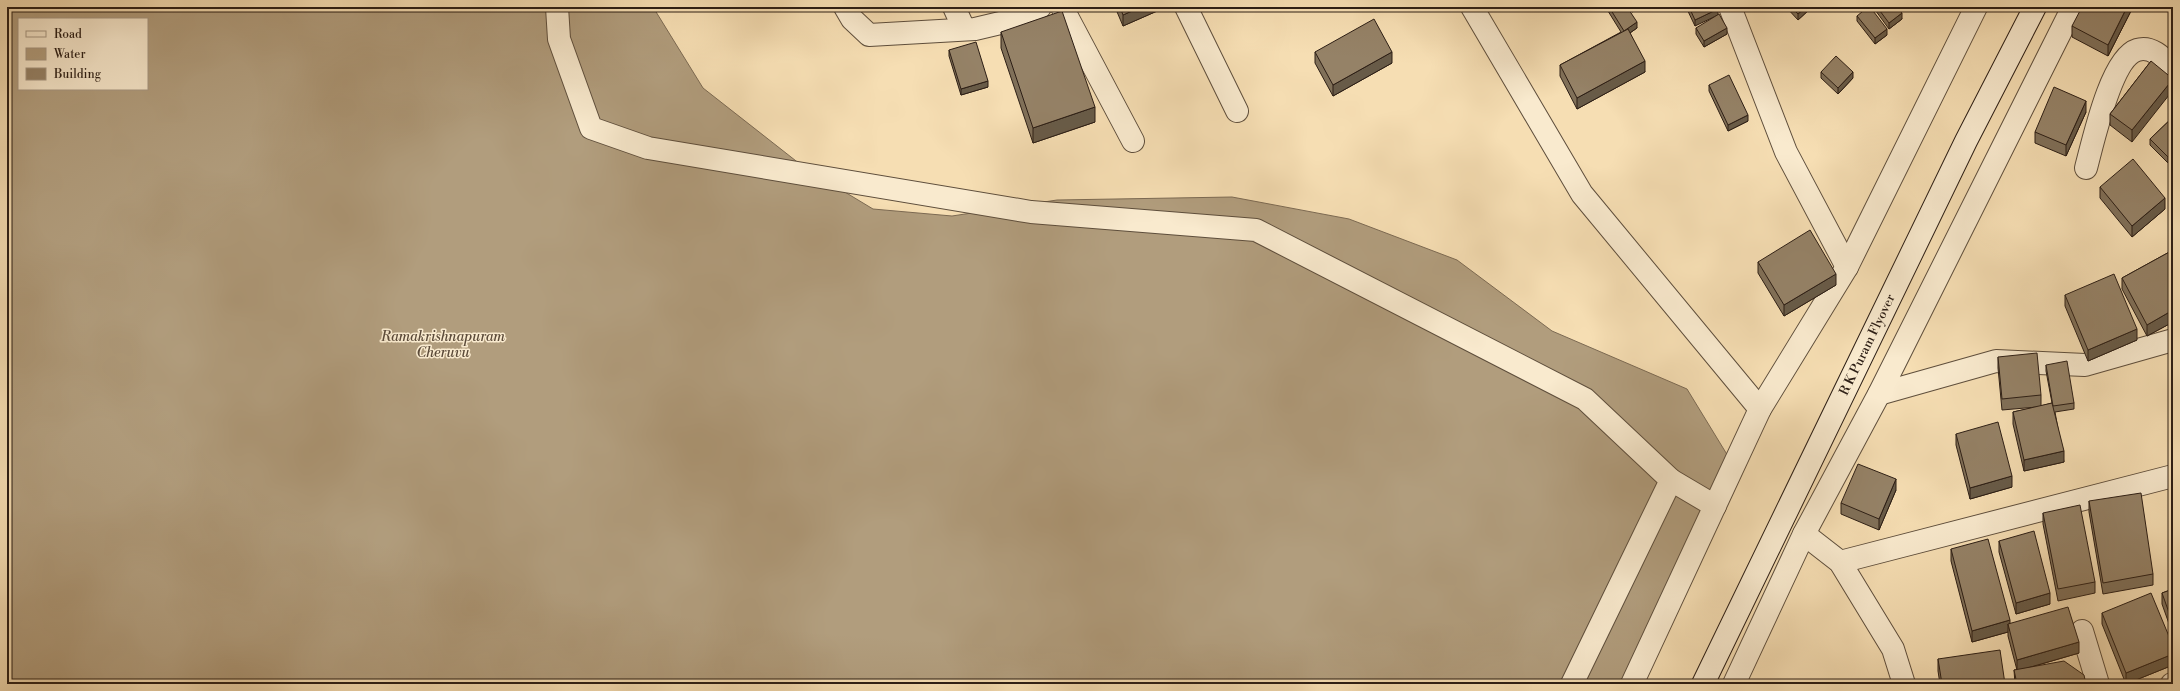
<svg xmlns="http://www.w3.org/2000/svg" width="2180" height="691" font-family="'Libre Bodoni',serif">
	<rect width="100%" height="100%" fill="#f6deb3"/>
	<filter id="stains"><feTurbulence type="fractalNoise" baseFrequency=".005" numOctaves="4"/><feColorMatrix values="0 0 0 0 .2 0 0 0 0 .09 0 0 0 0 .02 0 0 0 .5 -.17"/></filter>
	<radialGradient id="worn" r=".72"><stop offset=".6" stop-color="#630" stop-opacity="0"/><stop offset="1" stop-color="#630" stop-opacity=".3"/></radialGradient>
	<path fill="#b19d7d" stroke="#7c6a53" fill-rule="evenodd" d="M7,7H653L703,88L805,168L873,209L952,216L1057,200L1232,197L1349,219L1457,260L1552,331L1687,389L1731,461L1637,684H7ZM19,19H147V89H19Z"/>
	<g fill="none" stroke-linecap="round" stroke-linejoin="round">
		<defs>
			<g id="minor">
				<path d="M557,7L559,39L591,128L648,148L1031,212L1256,230L1585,399L1671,480L1572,684"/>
				<path d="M845,7L852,19L869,35L975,29L1013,20L1040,7"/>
				<path d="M954,7L964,29"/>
				<path d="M1062,7L1133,141"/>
				<path d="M1186,7L1237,111"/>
				<path d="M1472,7L1582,194L1760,409"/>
				<path d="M1730,7L1786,152L1847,267"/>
				<path d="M2086,168C2093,142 2111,58 2137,50C2152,45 2164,59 2173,68"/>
				<path d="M1879,394L1996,361L2085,365L2173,340"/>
				<path d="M1671,480L1715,506"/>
				<path d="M1804,534L1840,562L1893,649L1904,684"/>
				<path d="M1840,562L2173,476"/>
				<path d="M2082,631L2098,684"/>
				<path d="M1734,684L1804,534L1879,394L2073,7"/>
				<path d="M2172,684H2173"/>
			</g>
			<path id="tertiary" d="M1632,684L1760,409L1847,267L1976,7"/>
			<g id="secondary">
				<path id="s1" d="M1703,684L1966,141L2035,7"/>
			</g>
		</defs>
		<use href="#minor" stroke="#5e4e3c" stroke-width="24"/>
		<use href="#tertiary" stroke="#5e4e3c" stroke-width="24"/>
		<use href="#secondary" stroke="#2c1e15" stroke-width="24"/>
		<use href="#minor" stroke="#f9eace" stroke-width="22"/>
		<use href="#tertiary" stroke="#f9eace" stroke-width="22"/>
		<use href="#secondary" stroke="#f9eace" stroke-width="22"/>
	</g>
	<g fill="#807059" stroke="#2c1e15">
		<path d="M1115,7H1164V8L1123,26Z"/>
		<path d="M1608,7H1627L1637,28L1630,33L1645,72L1577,109L1560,76V65L1621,32L1608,11Z"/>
		<path d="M1629,7H1641L1632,12Z"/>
		<path d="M1686,7H1717L1695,26Z"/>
		<path d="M1786,7H1810V9L1798,20Z"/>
		<path d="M1873,7H1897L1902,19L1889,29Z"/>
		<path d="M2133,7L2108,56L2072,37V26Z"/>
		<path d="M2157,7H2166L2164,11Z"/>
		<path d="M1857,16L1887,35L1875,44L1857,21Z"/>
		<path d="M1696,28L1727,34L1704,47L1696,34Z"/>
		<path d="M1001,32L1095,122L1033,143L1001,48Z"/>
		<path d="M949,50L988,87L961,95L949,56Z"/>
		<path d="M1315,52L1392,63L1333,96L1315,63Z"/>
		<path d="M2151,61L2132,142L2110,125V114Z"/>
		<path d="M1821,72L1853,78L1838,94L1821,78Z"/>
		<path d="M1709,85L1748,121L1728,131L1709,91Z"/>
		<path d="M2086,112L2066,156L2035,143V132Z"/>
		<path d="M2173,117V158L2168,163L2150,145V139Z"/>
		<path d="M2100,187L2165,209L2132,237L2100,198Z"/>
		<path d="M2173,250V322L2147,336L2122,289V278Z"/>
		<path d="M1758,262L1836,285L1784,316L1758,273Z"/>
		<path d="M2065,295L2137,340L2088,361L2065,306Z"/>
		<path d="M1998,357L2041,395V406L2052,403L2046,371V365L2074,403V409L2055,412L2064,462L2024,471L2013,424V412L2037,407L2002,410L1998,368Z"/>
		<path d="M1956,434L2012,487L1970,499L1956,445Z"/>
		<path d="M1896,490L1879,530L1841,514V503Z"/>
		<path d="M2089,501L2153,574V585L2103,594L2089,512Z"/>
		<path d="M2043,513L2095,582V593L2058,601L2043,524Z"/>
		<path d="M1999,541L2050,604L2016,614L1999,552Z"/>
		<path d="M1951,549L2010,624L2079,653L2028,668L2086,684H2015L2014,670H2017L2008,636V632L1972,642L1951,561Z"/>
		<path d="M2173,589V635L2162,604V593Z"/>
		<path d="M2102,613L2173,646V665L2126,684L2102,624Z"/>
		<path d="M1938,659L2005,684H1940L1938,671Z"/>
	</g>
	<g fill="#685b48" stroke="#2c1e15">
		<path d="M1141,7L1164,8L1123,26V15Z"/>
		<path d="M1632,7H1641L1632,12Z"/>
		<path d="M1806,7H1810V9L1798,20V14Z"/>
		<path d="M2127,7H2133L2108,56V45Z"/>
		<path d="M1718,9V15L1695,26V20Z"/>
		<path d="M1902,13V19L1889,29V23Z"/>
		<path d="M1637,22V28L1624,37V31Z"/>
		<path d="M1727,28V34L1704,47V41Z"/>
		<path d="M1887,29V35L1875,44V38Z"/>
		<path d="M1392,52V63L1333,96V85Z"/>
		<path d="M1645,61V72L1577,109V98Z"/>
		<path d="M1853,72V78L1838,94V88Z"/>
		<path d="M2173,79V90L2132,142V130Z"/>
		<path d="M988,81V87L961,95V89Z"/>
		<path d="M2086,101V112L2066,156V145Z"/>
		<path d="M1095,107V122L1033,143V128Z"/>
		<path d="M1748,115V121L1728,131V125Z"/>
		<path d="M2173,152V158L2168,163V157Z"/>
		<path d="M2165,198V209L2132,237V226Z"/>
		<path d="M1836,274V285L1784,316V305Z"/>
		<path d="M2173,310V322L2147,336V325Z"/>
		<path d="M2137,329V340L2088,361V350Z"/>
		<path d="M2064,451V462L2024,471V460Z"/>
		<path d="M2012,476V487L1970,499V488Z"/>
		<path d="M1896,479V490L1879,530V519Z"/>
		<path d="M2050,593V604L2016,614V603Z"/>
		<path d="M2010,620V631L2008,624V632L1972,642V631Z"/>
		<path d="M2079,642V653L2017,671V660Z"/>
		<path d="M2173,654V665L2126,684V673Z"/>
	</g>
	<g fill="#958267" stroke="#2c1e15">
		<path d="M1120,7H1141L1123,15Z"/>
		<path d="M1609,7H1627L1637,22L1624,31Z"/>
		<path d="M1689,7H1717L1718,9L1695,20Z"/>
		<path d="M1791,7H1806L1798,14Z"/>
		<path d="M1868,7H1870L1887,29L1875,38L1857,16Z"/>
		<path d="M1877,7H1897L1902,13L1889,23Z"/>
		<path d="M2082,7H2127L2108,45L2072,26Z"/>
		<path d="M1062,11L1095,107L1033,128L1001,32Z"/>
		<path d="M1719,14L1727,28L1704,41L1696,28Z"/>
		<path d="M1374,19L1392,52L1333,85L1315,52Z"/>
		<path d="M1628,29L1645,61L1577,98L1560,65Z"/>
		<path d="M976,42L988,81L961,89L949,50Z"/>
		<path d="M1836,56L1853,72L1838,88L1821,72Z"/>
		<path d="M2151,61L2173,79L2132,130L2110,114Z"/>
		<path d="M1729,75L1748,115L1728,125L1709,85Z"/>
		<path d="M2054,87L2086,101L2066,145L2035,132Z"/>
		<path d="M2173,117V152L2168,157L2150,139Z"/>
		<path d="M2133,159L2165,198L2132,226L2100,187Z"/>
		<path d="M1810,230L1836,274L1784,305L1758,262Z"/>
		<path d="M2173,250V310L2147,325L2122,278Z"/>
		<path d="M2114,274L2137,329L2088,350L2065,295Z"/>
		<path d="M2037,353L2041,395L2002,399L1998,357Z"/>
		<path d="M2067,361L2074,403L2053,406L2046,365Z"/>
		<path d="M2052,403L2064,451L2024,460L2013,412Z"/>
		<path d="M1998,422L2012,476L1970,488L1956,434Z"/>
		<path d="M1858,464L1896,479L1879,519L1841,503Z"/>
		<path d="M2141,493L2153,574L2103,583L2089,501Z"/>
		<path d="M2080,505L2095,582L2058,589L2043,513Z"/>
		<path d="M2034,531L2050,593L2016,603L1999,541Z"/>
		<path d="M1988,539L2010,620L1972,631L1951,549Z"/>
		<path d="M2173,589V624L2162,593Z"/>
		<path d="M2151,593L2173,646V654L2126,673L2102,613Z"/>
		<path d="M2068,607L2079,642L2017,660L2008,624Z"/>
		<path d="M2000,650L2005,684H1942L1938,659Z"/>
		<path d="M2064,661L2084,675L2086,684H2017L2014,670Z"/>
	</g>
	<g text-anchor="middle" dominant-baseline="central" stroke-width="3" stroke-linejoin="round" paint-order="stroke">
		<g font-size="13" fill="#2c1e15" stroke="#f9eace">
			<text stroke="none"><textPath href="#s1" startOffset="377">R K Puram Flyover</textPath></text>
		</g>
		<g font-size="14" font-style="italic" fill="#5b4a39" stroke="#f9eace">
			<text x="443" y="337">Ramakrishnapuram<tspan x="443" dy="16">Cheruvu</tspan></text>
		</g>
	</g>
	<rect width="2180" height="691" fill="none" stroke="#f6deb3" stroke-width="24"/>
	<rect x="8" y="8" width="2164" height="675" fill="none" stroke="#2c1e15" stroke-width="2"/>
	<rect x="12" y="12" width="2156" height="667" fill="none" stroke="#2c1e15"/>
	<rect x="18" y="18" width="130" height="72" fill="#f9eace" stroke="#a79884"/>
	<rect x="26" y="31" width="20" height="6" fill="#f9eace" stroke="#a79884"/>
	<text x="54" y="38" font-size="12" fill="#2c1e15">Road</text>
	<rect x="26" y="48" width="20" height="12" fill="#b19d7d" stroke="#a79884"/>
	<text x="54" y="58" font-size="12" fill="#2c1e15">Water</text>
	<rect x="26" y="68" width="20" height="12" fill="#958267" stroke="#a79884"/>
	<text x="54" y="78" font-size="12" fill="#2c1e15">Building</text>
	<rect width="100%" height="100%" filter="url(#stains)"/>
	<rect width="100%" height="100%" fill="url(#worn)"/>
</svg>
